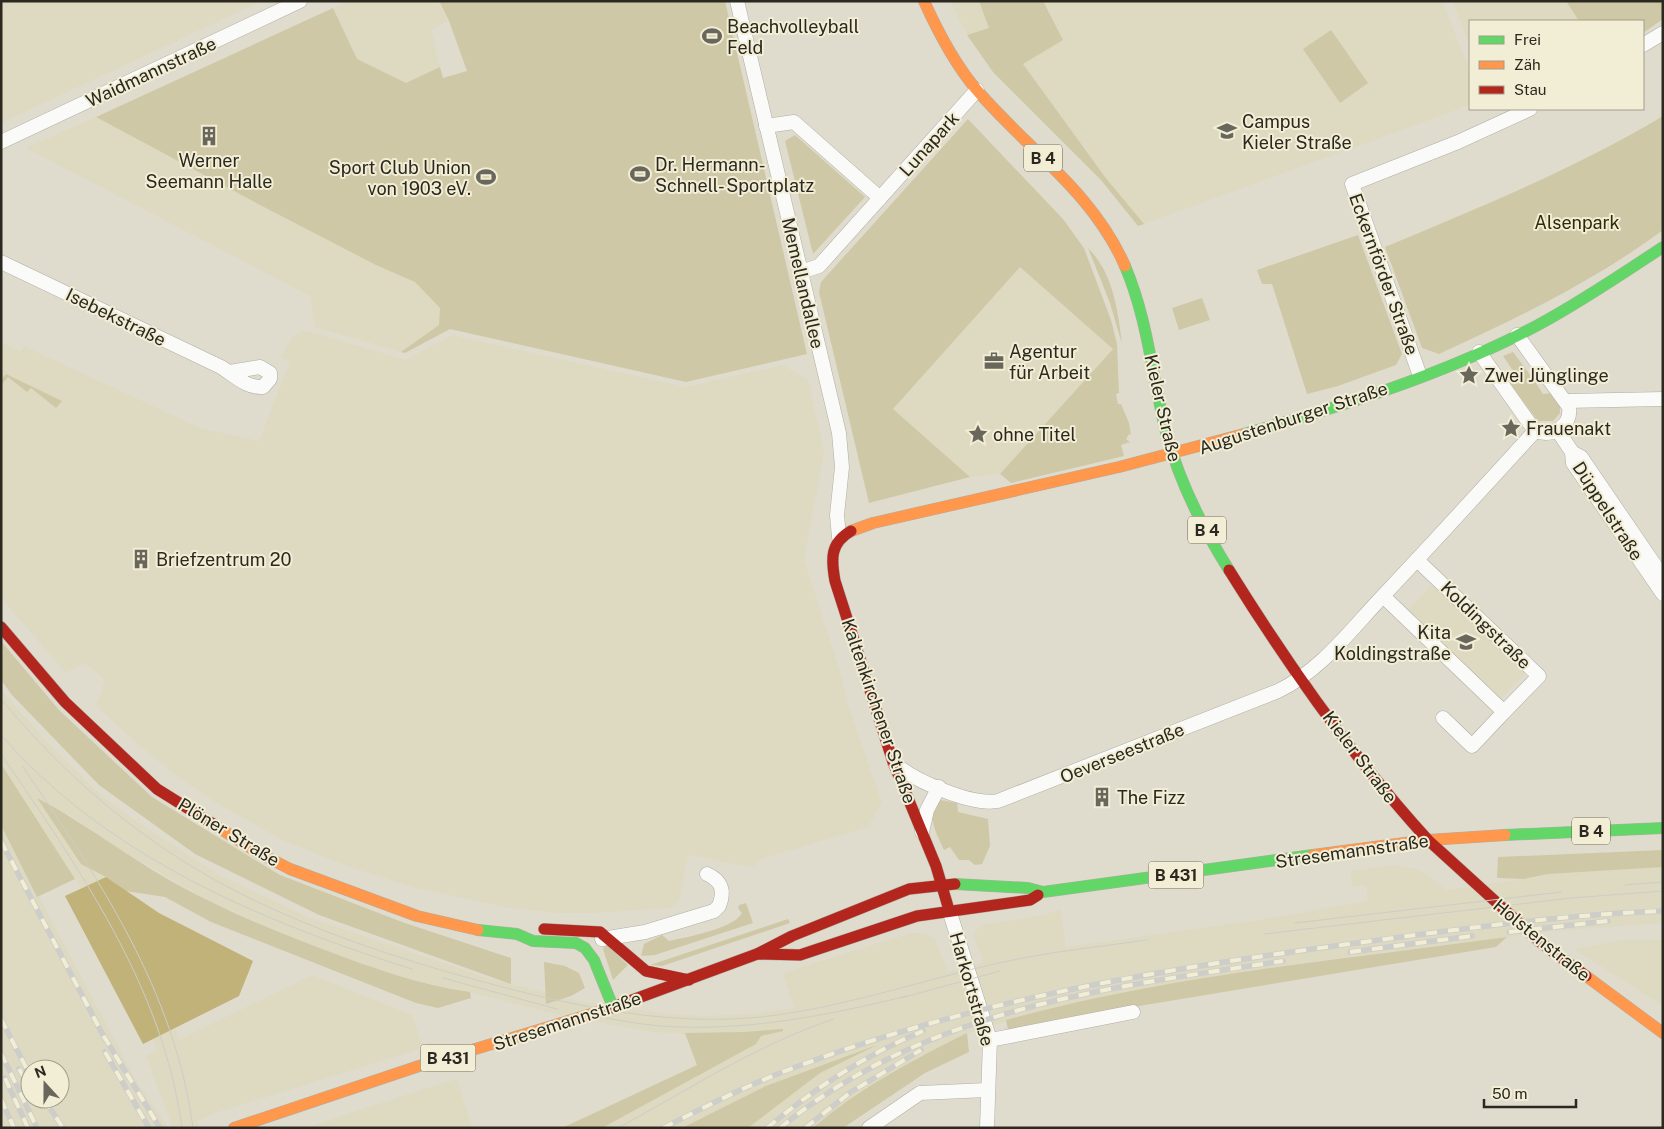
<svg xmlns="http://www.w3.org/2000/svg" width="1664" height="1129" font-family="'Public Sans',sans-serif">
	<rect width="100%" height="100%" fill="#dfdcce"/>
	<g fill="#ded9c1" fill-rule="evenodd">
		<path d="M1,1H262L1,123Z"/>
		<path d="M347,1H438L448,21L431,30L440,67L406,83L357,59L333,8Z"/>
		<path d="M950,1H1442L1470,71V105L1138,226L1101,180L993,72L967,35Z"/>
		<path d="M1452,1H1566L1579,21H1470V46Z"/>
		<path d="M96,117L342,247L415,282L440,308L439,325L401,352L315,327L311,304L312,297L26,148Z"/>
		<path d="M1020,267L1113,349L1000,474L970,477L893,409Z"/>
		<path d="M307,331L406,360L452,335L686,387L783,365L808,380L824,452L804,559L842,678L847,702L882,803L868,827L761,859L754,868L688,855L679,901L670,908L595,913H556L510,908L415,888L353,868L284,841L213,801L173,773L140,746L96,706L105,680L85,663L66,673L1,598V342L21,352L24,346L200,428L259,441L290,362L281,357L292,337L301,332Z"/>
		<path d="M1432,585L1525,674L1500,699L1407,611Z"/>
		<path d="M1,690L46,741L102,796L136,821L221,876L310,918L488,978L578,1001L625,1008L669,1014L704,1016L752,1014L794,1008L783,973L911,933H924L935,939L948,972L983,963L973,933L981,925L1044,915L1061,909L1066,947L1258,920L1368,901L1366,885L1352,887L1350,871L1394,865L1420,870L1447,890L1540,877L1548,874L1663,867V923L1554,931L1302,963L1210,978L1033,1013L967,1033L919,1057L870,1086L813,1128H602L700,1073L685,1034L653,1032L563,1016L470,992L435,987L403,979L288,936L204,898L112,845L66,812L122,910L168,1007L179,1040L312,975L412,1015L423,1048L212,1114L198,1121L199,1128H173L146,1056L157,1051L151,1029L90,902L1,764Z"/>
		<path d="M1,825L135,1079L168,1128H1ZM30,1069H60V1099H30Z"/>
		<path d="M1623,940H1663V1006L1574,949Z"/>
		<path d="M457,1079L472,1128H305L427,1088Z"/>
	</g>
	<g fill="#cfc8a6">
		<path d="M439,1H725L807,354L686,382L450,329L405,353L401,352L439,325L440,308L415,282L376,265L262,206L96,117L333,8L357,59L406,83L440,67L443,78L467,71L449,21Z"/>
		<path d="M979,1H1043L1063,40L1023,64L1105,177L1144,224L1138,226L1101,180L993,72L967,35L989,28Z"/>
		<path d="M1566,1H1663V19L1643,33V21H1579Z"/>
		<path d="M1331,30L1368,83L1340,103L1303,49Z"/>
		<path d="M1663,116V230C1593,282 1517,318 1439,354L1422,348L1385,247C1480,207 1575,169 1663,116Z"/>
		<path d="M968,119L1063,219L1084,248L1111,320L1117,344L1119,393L1116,394L1118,404H1121L1129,423L1131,435L1129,434L1126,439L1130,442L1121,445L1124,456L1011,483L1000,474L1113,349L1020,267L893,409L970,477L869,503L819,292L821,282Z"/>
		<path d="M795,135L865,197L813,254L785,141Z"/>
		<path d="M1358,235L1402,354L1396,365L1338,386L1307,394L1272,284H1262L1257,270Z"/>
		<path d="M1088,248C1113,273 1118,310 1122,344L1110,303Z"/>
		<path d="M1202,298L1210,320L1179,330L1172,308Z"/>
		<path d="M1513,352L1531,376H1540L1543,379L1534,380L1543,394L1553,393L1560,404V413L1553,421H1538L1510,383L1520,381L1503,356Z"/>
		<path d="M6,374L62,401L56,408L31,388L27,392L8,377L1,385V380Z"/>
		<path d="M1,641L59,710L152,797L280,875L402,922L511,958V984L319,915L195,854L99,785L12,695L1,680Z"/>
		<path d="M1,764L75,879L37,897L1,825Z"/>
		<path d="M37,798C83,822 124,854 169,880C219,908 272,930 325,950C373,968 419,985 470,992L471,998L438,1008L416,1003L211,922L165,897L126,891L106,877L81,864Z"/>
		<path d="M941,800L957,803L958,812L988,819L990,846L982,864L975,865L969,860H959L950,847L944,850C937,834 924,813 941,800Z"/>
		<path d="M1663,850V867L1548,874L1524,879L1497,878L1498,857Z"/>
		<path d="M746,903L753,923L655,955L641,956L644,944L662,935L669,941C687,937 733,929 742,913L738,908L739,905Z"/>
		<path d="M788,919L790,923L662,966L650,965Z"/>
		<path d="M1507,937L1496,947L1139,1006L1008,1030L1006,1020C1169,975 1340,960 1507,937Z"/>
		<path d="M606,944L628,965L613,980L603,949Z"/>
		<path d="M544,962L565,966L579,973L585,988L571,996L546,1004Z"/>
		<path d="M783,1029V1031L761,1036L756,1044L602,1128H562L697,1065L685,1033L743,1032Z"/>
		<path d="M967,1033L969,1052L925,1073L843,1128H813C859,1088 913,1060 967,1033Z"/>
		<path d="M877,1045L820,1073L748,1128H682L766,1086Z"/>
	</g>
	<path fill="#c0b279" d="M106,877L159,913L253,961L239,996L143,1044L65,896Z"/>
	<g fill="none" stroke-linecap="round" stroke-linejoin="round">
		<defs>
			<g id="street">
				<path d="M737,1L839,433L842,467L837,515L839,537"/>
				<path d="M1643,45L1663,33"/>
				<path d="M766,126L794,122L880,198"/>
				<path d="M1,142L300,1"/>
				<path d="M1,262L221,367C234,375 246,388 263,387L270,379V373L260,367L230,372"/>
				<path d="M801,272L819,266L977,90"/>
				<path d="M1479,352L1535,431C1552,437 1572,427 1569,407L1517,335"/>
				<path d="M1420,376L1352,184L1458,142L1530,109"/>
				<path d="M1566,401L1663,399"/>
				<path d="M1558,431L1572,452L1573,463L1663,594"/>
				<path d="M1572,452L1581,457L1663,577"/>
				<path d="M1383,596L1504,712L1539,676L1417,560"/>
				<path d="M1443,718L1472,746L1504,712"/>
				<path d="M895,764C915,781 972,806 998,801L1278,691C1320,671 1349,632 1381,598C1433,543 1484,487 1535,431"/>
				<path d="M922,832L927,810L939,787"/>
				<path d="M949,910L990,1040L987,1128"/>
				<path d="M602,939L645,932L714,911L719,906C725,891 722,881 707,874"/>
				<path d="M990,1040L1133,1012"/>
				<path d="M869,1128L920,1093L987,1090"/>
			</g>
			<g id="fast">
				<path d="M1125,266C1148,320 1152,376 1166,432C1179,481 1202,527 1229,570"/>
				<path d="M1244,434C1343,406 1446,374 1538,325C1581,302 1622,274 1663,247"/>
				<path d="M1505,835L1663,828"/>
				<path d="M955,884L1028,888L1043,892L1313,855"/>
				<path d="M478,930L517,934L533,941L576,943L585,948L594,960L613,1007"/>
			</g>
			<g id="slow">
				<path d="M924,1C938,32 954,63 976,89C1027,149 1093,192 1125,266"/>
				<path d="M851,531L873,523L1119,467L1244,434"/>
				<path d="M213,824L257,852L290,869L417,916L478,930"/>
				<path d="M1313,855L1428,840L1505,835"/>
				<path d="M1586,976L1663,1033"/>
				<path d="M234,1128L419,1066L608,1009"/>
			</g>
			<g id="jam">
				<path d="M851,531C830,543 831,559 835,581L893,762L936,866L949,910"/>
				<path d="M1229,570C1288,665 1353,758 1428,840"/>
				<path d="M1,627L65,702L157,789L213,824"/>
				<path d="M1428,840L1540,942L1586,976"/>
				<path d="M544,929L600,932L646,971L689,980"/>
				<path d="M758,954L800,955L917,916L1030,900L1038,895"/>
				<path d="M608,1009L757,954L792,936L909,889L955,884"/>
			</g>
		</defs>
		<use href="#street" stroke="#b0aea4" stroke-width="15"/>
		<use href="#fast" stroke="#b0aea4" stroke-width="12"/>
		<use href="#slow" stroke="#b0aea4" stroke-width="12"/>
		<use href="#jam" stroke="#b0aea4" stroke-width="12"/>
		<use href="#street" stroke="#fafaf8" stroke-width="14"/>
		<use href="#fast" stroke="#63d668" stroke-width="11"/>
		<use href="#slow" stroke="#ff974d" stroke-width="11"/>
		<use href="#jam" stroke="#b3261e" stroke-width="11"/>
		<g stroke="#cdcdc9" stroke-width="1">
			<path d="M1,699C61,772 133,834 215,880C302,928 400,960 495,985C582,1008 671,1026 761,1017C851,1007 935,975 1023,958C1064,950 1106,946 1147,940"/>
			<path d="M1,735C106,856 262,922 412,969"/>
			<path d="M1,754C79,869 163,986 182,1128"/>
			<path d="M23,767C99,879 175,991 193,1128"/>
			<path d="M1625,885L1663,882"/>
			<path d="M1295,923L1561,892"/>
			<path d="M1264,934L1571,898L1663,891"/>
			<path d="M443,978L557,1009"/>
			<path d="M901,998L1000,971"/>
			<path d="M596,1016C617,1020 638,1024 660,1026C745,1032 825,1016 907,996"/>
			<path d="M618,1128C688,1090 758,1044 834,1019"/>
		</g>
		<defs>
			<g id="rail">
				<path d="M1,841L103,1035L160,1128"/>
				<path d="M1509,932L1608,921"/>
				<path d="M1350,952L1472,936"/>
				<path d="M1,1019L30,1075"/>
				<path d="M105,1052L149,1128"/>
				<path d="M1,1053L37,1128"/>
				<path d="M19,1069L30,1088"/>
				<path d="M5,1078L28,1128"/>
				<path d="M1,1099L14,1128"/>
				<path d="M44,1099L63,1128"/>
				<path d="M663,1128C709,1105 755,1081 804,1064C980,999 1164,969 1349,944C1453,930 1558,915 1663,911"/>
				<path d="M767,1128C815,1088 865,1055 923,1031"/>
				<path d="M780,1128C925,1009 1105,988 1283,961"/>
				<path d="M805,1128L851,1092L921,1050"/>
			</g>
		</defs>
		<use href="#rail" stroke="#cdcdc9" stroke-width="5.5"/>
		<use href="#rail" stroke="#f2edd5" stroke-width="4" stroke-dasharray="11" stroke-linecap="butt"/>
	</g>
	<defs>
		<symbol id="stadium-bare" viewBox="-9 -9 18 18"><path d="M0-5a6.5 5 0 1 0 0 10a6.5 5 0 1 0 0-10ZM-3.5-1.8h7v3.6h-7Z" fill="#69675c" stroke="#f2edd5" stroke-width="2.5" paint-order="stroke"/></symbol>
		<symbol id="school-bare" viewBox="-9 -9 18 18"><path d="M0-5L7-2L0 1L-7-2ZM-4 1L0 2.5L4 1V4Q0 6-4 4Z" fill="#69675c" stroke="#f2edd5" stroke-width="2.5" paint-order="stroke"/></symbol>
		<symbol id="building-bare" viewBox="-9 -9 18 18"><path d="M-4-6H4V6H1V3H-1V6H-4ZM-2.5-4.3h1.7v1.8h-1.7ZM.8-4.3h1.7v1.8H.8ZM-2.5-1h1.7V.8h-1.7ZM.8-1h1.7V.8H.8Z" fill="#69675c" stroke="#f2edd5" stroke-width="2.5" paint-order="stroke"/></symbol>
		<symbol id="office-bare" viewBox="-9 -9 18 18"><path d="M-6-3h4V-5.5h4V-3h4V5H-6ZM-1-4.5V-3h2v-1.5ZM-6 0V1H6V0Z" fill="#69675c" stroke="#f2edd5" stroke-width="2.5" paint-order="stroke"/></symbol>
		<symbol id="sight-bare" viewBox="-9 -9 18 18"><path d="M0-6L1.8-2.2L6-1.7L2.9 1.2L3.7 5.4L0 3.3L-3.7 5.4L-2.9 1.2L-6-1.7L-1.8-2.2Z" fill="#69675c" stroke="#f2edd5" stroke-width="2.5" paint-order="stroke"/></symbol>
	</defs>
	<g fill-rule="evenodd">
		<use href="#stadium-bare" x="698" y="22" width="28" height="28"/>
		<use href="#school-bare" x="1213" y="117" width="28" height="28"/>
		<use href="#building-bare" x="195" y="122" width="28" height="28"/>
		<use href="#stadium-bare" x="626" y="160" width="28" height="28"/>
		<use href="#stadium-bare" x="472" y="163" width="28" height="28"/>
		<use href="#office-bare" x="980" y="347" width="28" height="28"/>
		<use href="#sight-bare" x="1455" y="361" width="28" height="28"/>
		<use href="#sight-bare" x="1497" y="414" width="28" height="28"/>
		<use href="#sight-bare" x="964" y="420" width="28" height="28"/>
		<use href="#building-bare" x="127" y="545" width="28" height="28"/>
		<use href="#school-bare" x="1452" y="628" width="28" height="28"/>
		<use href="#building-bare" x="1088" y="783" width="28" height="28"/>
	</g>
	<g text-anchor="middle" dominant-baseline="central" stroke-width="4" stroke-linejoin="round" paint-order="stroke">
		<g fill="#f2edd5" stroke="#666356" stroke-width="1">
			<rect x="1024" y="144.5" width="38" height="27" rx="4"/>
			<rect x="1188" y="516.5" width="38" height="27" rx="4"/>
			<rect x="1572" y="817.5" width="38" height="27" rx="4"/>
			<rect x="1148.5" y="861.5" width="55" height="27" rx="4"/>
			<rect x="420.5" y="1044.5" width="55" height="27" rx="4"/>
		</g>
		<g font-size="16" font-weight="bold" fill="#2a281f">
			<text x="1043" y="158">B 4</text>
			<text x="1207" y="530">B 4</text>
			<text x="1591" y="831">B 4</text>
			<text x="1176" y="875">B 431</text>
			<text x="448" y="1058">B 431</text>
		</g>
		<g font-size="18" fill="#2a281f" stroke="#f2edd5" text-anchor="start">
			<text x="727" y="26">Beachvolleyball<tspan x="727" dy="21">Feld</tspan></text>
			<text x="1242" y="121">Campus<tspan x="1242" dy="21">Kieler Straße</tspan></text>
			<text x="209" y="160" text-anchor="middle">Werner<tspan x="209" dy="21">Seemann Halle</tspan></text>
			<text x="655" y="164">Dr. Hermann-<tspan x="655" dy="21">Schnell- Sportplatz</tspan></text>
			<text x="471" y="167" text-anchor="end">Sport Club Union<tspan x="471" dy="21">von 1903 eV.</tspan></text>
			<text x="1009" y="351">Agentur<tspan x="1009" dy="21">für Arbeit</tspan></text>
			<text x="1484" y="375">Zwei Jünglinge</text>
			<text x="1526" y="428">Frauenakt</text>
			<text x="993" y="434">ohne Titel</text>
			<text x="156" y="559">Briefzentrum 20</text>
			<text x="1451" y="632" text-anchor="end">Kita<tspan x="1451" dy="21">Koldingstraße</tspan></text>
			<text x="1117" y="797">The Fizz</text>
		</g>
		<g font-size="18" fill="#2a281f" stroke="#f2edd5">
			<text transform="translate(151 72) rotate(-25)">Waidmannstraße</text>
			<text transform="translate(929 144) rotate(-48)">Lunapark</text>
			<text transform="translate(1384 274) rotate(70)">Eckernförder Straße</text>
			<text transform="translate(803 283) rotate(77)">Memellandallee</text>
			<text transform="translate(116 317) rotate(26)">Isebekstraße</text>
			<text transform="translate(1163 408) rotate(77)">Kieler Straße</text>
			<text transform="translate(1293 418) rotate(-18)">Augustenburger Straße</text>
			<text transform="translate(1608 511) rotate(57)">Düppelstraße</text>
			<text transform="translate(1486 625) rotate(44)">Koldingstraße</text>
			<text transform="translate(879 711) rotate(71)">Kaltenkirchener Straße</text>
			<text transform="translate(1122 753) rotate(-22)">Oeverseestraße</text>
			<text transform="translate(1360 757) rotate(53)">Kieler Straße</text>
			<text transform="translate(229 832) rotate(31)">Plöner Straße</text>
			<text transform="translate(1352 851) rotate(-8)">Stresemannstraße</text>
			<text transform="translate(1542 940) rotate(39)">Holstenstraße</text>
			<text transform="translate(972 989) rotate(74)">Harkortstraße</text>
			<text transform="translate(567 1021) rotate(-18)">Stresemannstraße</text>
		</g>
		<g font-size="18" fill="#312a07" stroke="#f2edd5">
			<text x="1577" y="222">Alsenpark</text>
		</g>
	</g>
	<rect width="1664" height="1129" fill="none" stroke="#2a281f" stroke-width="5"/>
	<rect x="1469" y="20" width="175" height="90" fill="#f2edd5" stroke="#a29e8c"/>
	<rect x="1479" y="36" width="25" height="8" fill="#63d668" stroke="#a29e8c"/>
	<text x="1514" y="45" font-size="15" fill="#2a281f">Frei</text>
	<rect x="1479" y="61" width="25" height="8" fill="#ff974d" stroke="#a29e8c"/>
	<text x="1514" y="70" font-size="15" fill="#2a281f">Zäh</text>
	<rect x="1479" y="86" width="25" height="8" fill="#b3261e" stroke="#a29e8c"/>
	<text x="1514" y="95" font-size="15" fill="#2a281f">Stau</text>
	<g transform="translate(45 1084) rotate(339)"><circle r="24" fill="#f2edd5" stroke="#a29e8c"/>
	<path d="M0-4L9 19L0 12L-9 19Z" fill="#69675c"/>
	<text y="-8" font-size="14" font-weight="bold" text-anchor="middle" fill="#2a281f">N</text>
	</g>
	<path d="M1484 1099v8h92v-8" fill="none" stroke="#2a281f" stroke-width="2.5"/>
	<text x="1492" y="1099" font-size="15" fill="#2a281f" stroke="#f2edd5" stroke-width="4" paint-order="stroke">50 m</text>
</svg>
